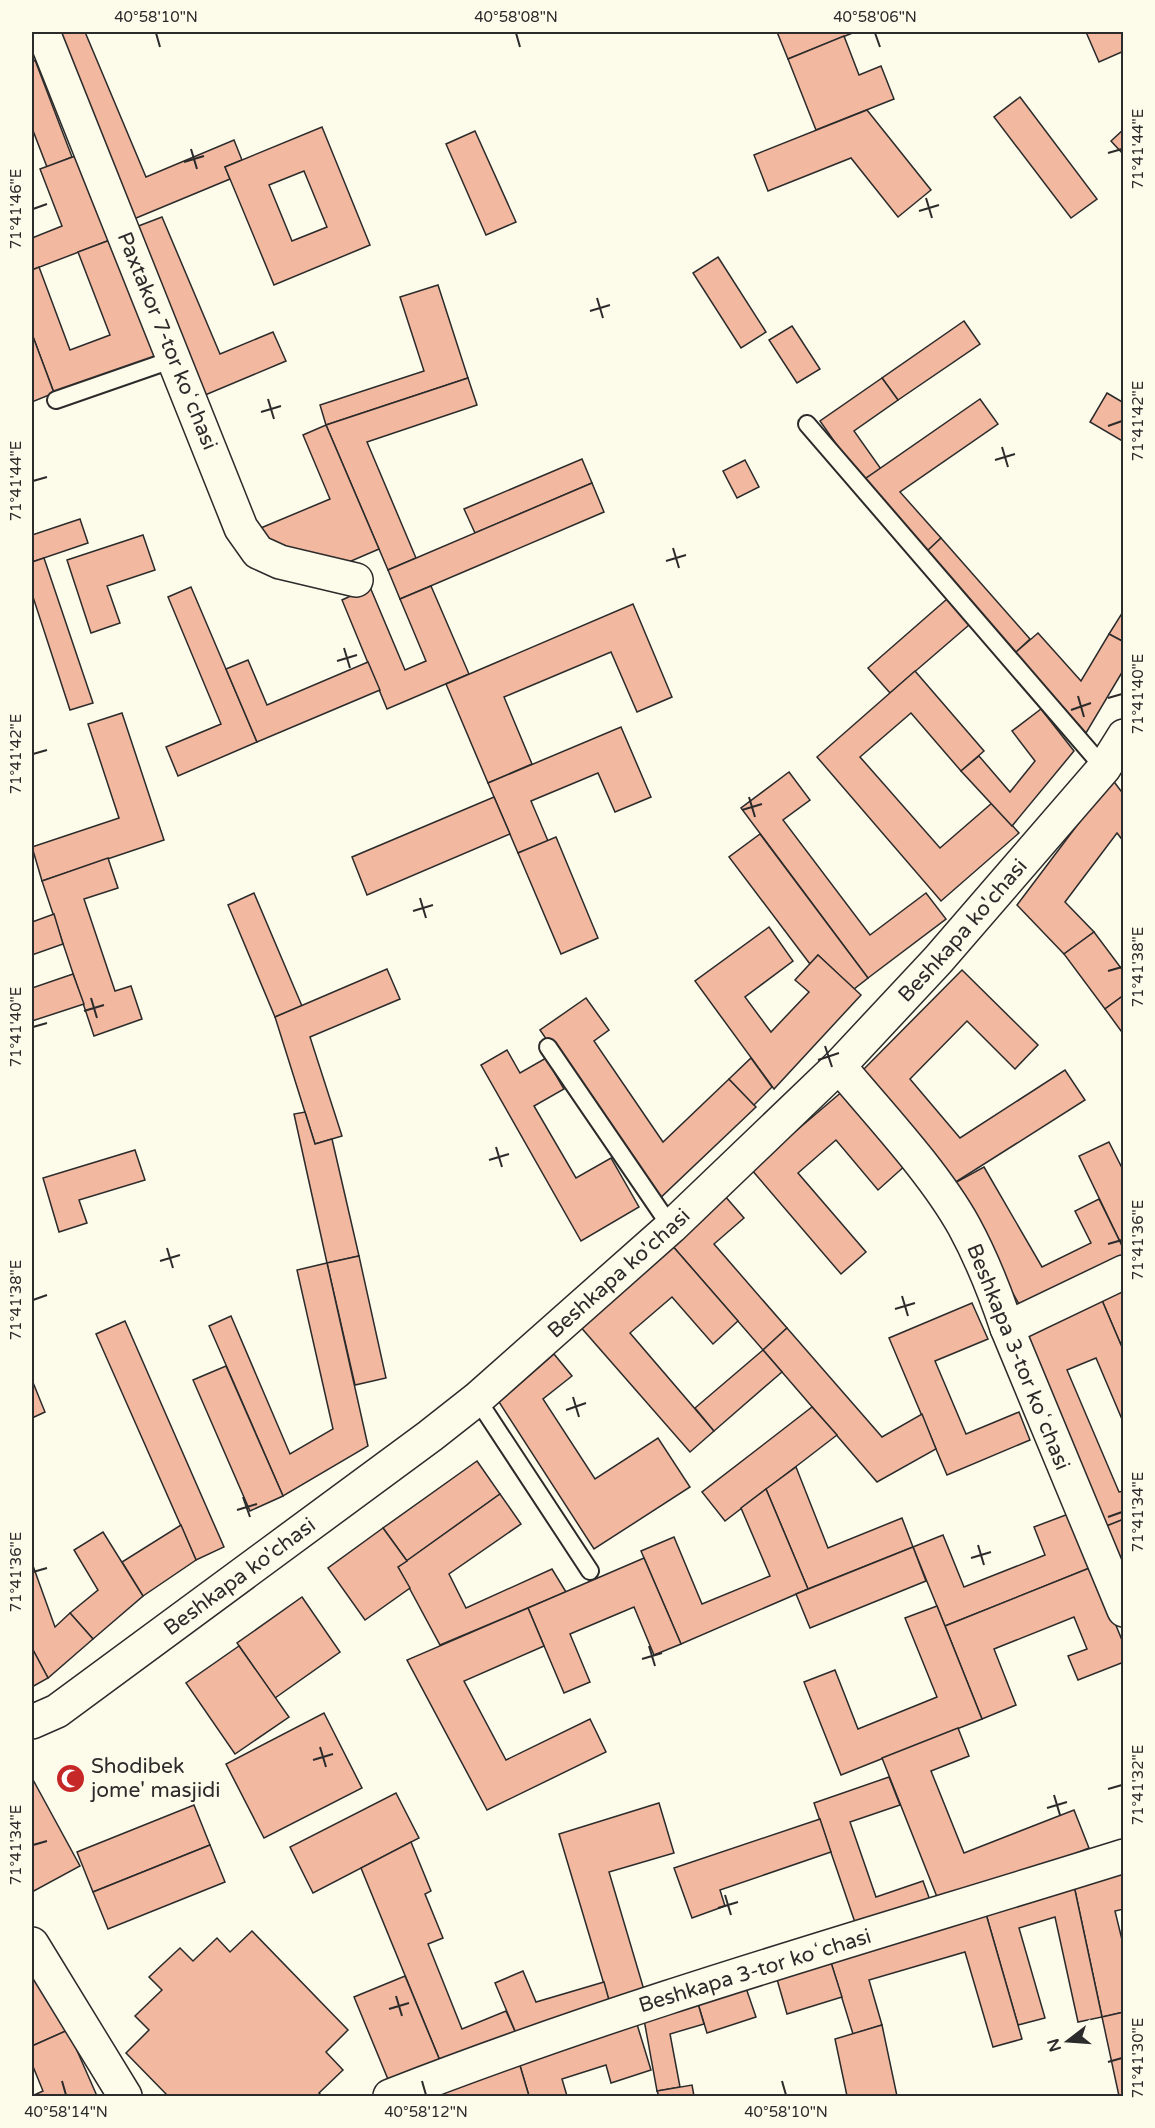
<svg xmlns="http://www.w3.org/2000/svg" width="1155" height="2128" font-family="'Varela Round',sans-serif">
	<rect width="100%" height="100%" fill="#fdfbea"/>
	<g fill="#f2b8a0" stroke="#2b2b2b" stroke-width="1.5" fill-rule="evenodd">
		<path d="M49,32H85L146,177L234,140L242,160L225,167L230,179L129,221Z"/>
		<path d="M777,32H855L788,59Z"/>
		<path d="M1086,32H1124V51L1099,62Z"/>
		<path d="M844,36L859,75L881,66L894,99L816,130L788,59Z"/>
		<path d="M35,60L72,157L47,167L32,128V63Z"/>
		<path d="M1020,97L1097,199L1071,218L994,117Z"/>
		<path d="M867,110L931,190L898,217L851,158L768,191L754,155Z"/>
		<path d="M322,127L370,245L274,285L225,167ZM304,171L327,227L292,241L269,185Z"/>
		<path d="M1124,129V155L1111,141Z"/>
		<path d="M475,131L516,222L486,235L446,144Z"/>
		<path d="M78,155L110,240L32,270V238L62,226L40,169Z"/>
		<path d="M162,217L220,354L273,332L286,361L198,398L128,230Z"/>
		<path d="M110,240L156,359L56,398L32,334V270L39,267L70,350L110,335L78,252Z"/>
		<path d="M718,257L766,332L741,348L693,273Z"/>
		<path d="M438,285L468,378L326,425L320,405L424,371L400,297Z"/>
		<path d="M964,321L980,344L898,400L882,378Z"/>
		<path d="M792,326L820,369L797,383L769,340Z"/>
		<path d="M32,334L54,393L32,402Z"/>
		<path d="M468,378L477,405L367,442L416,558L388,570L326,425Z"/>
		<path d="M882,378L898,400L854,431L881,469L862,481L820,421Z"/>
		<path d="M1107,393L1124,403V442L1090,422Z"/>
		<path d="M980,399L998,424L900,492L941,538L925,553L862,481Z"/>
		<path d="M326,425L379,549L342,565L262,546L256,530L330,499L303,435Z"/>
		<path d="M582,459L592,483L475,533L464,509Z"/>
		<path d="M745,460L759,487L737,498L723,471Z"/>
		<path d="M592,483L604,512L400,599L388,570Z"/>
		<path d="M80,519L88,543L32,562V535Z"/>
		<path d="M143,535L155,570L107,586L120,623L91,633L67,560Z"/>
		<path d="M941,538L1030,639L1014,654L925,553Z"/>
		<path d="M44,558L93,703L70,710L32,594V562Z"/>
		<path d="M431,586L469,674L387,709L342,600L370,587L405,670L426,661L400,599Z"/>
		<path d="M191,587L257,742L178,776L166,747L221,724L168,597Z"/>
		<path d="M947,599L969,625L890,693L868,668Z"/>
		<path d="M633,604L672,697L637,712L611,652L504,697L532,764L488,783L446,684Z"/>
		<path d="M1124,610V642L1109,634Z"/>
		<path d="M1038,633L1081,681L1109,634L1124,642V669L1086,733L1015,653Z"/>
		<path d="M248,660L267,705L368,662L380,690L257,742L226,669Z"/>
		<path d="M915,671L984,751L961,771L911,713L860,757L940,848L992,803L1019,833L941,901L817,757Z"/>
		<path d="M1041,709L1074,751L1012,826L961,771L979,756L1010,792L1035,761L1012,731Z"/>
		<path d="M122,713L164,840L42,881L32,847L119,818L88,724Z"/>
		<path d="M621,727L651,797L615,812L598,773L531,801L548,841L518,853L488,783Z"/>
		<path d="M789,772L810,800L783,820L870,935L926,893L946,919L868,978L741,808Z"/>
		<path d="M1112,779L1124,795V842L1117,833L1065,902L1094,932L1064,954L1017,905Z"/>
		<path d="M494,797L510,834L367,895L352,857Z"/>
		<path d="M760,834L868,978L854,989L818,955L810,964L729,857Z"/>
		<path d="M556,837L598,938L561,954L518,853Z"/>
		<path d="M108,858L118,888L84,899L115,991L131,986L142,1019L94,1036L42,881Z"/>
		<path d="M254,893L302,1006L275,1017L228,905Z"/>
		<path d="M54,914L63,944L32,955V922Z"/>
		<path d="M769,927L793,961L745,997L771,1032L809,992L795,980L818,955L861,995L774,1089L695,981Z"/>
		<path d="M1094,932L1124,972V995L1105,1009L1064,954Z"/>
		<path d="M387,969L400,999L310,1037L342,1136L315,1144L275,1017Z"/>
		<path d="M962,970L1038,1045L1015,1069L967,1021L910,1079L960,1138L1065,1070L1085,1100L951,1185L858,1075Z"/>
		<path d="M73,974L84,1004L32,1021V988Z"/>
		<path d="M1124,995V1035L1105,1009Z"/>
		<path d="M586,998L609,1030L594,1041L663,1142L729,1079L756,1107L657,1201L540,1030Z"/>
		<path d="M507,1050L520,1073L546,1058L564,1089L534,1106L576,1178L611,1158L639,1207L581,1241L481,1065Z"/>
		<path d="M751,1058L772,1087L754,1105L729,1079Z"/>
		<path d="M844,1090L907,1164L878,1190L836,1140L798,1173L866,1252L841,1274L751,1169Z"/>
		<path d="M305,1112L315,1144L332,1139L359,1256L327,1263L294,1114Z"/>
		<path d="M1109,1142L1124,1172V1250L1079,1156Z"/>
		<path d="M135,1150L145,1180L79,1200L87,1223L59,1232L43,1178Z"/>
		<path d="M984,1167L1042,1267L1091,1243L1075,1211L1099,1199L1124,1250V1263L1023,1311L951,1185Z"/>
		<path d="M724,1195L744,1218L714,1244L787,1328L763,1350L670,1243Z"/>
		<path d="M670,1243L738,1321L713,1344L672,1297L630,1333L714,1431L690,1452L578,1324Z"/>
		<path d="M359,1256L386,1378L355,1385L327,1263Z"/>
		<path d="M327,1263L368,1446L283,1496L209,1326L231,1316L290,1454L333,1429L297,1270Z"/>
		<path d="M1124,1280V1352L1101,1298Z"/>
		<path d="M1101,1298L1124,1352V1424L1096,1358L1067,1370L1119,1492L1124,1491V1519L1099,1529L1017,1334Z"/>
		<path d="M972,1303L988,1339L935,1361L966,1434L1019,1412L1030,1440L947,1475L889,1338Z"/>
		<path d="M125,1321L224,1547L196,1560L96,1334Z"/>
		<path d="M787,1328L882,1437L922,1414L936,1449L877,1482L763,1350Z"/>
		<path d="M763,1350L782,1372L714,1431L695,1408Z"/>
		<path d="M554,1354L572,1376L543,1399L595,1479L658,1438L690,1487L594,1549L499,1402Z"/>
		<path d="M226,1366L283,1496L250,1511L193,1380Z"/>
		<path d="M32,1380L45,1412L32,1418Z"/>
		<path d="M812,1407L837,1435L725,1521L702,1492Z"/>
		<path d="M477,1461L500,1494L407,1561L383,1528Z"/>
		<path d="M796,1467L828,1548L902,1518L913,1547L808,1589L766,1489Z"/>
		<path d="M766,1489L808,1589L681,1644L641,1551L674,1537L702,1604L770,1576L741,1508Z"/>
		<path d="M500,1494L521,1524L449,1574L466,1608L552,1569L566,1592L440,1645L398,1567Z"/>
		<path d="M1071,1513L1092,1567L945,1626L913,1547L943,1535L964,1587L1045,1555L1034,1527Z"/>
		<path d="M1124,1519V1589L1099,1529Z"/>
		<path d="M181,1525L196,1560L143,1596L122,1562Z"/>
		<path d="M383,1528L407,1561L398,1567L410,1588L365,1620L328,1568Z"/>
		<path d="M103,1532L143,1596L93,1639L70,1613L98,1590L74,1550Z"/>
		<path d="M913,1547L926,1581L810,1628L796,1594Z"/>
		<path d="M644,1558L681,1644L654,1655L634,1607L570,1634L590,1682L564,1693L528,1608Z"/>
		<path d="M32,1563L55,1627L70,1613L93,1639L48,1678L32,1648Z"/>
		<path d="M1092,1567L1124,1645V1662L1078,1680L1068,1656L1087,1649L1074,1617L994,1649L1016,1705L982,1719L945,1626Z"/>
		<path d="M302,1597L340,1652L275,1698L237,1643Z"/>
		<path d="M937,1606L982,1719L841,1775L804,1682L835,1670L858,1729L937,1697L905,1618Z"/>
		<path d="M528,1608L544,1646L464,1681L506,1760L590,1719L606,1752L487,1810L407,1660Z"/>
		<path d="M239,1646L289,1717L235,1754L186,1683Z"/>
		<path d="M32,1648L48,1678L32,1687Z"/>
		<path d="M324,1713L362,1788L264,1838L226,1764Z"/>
		<path d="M958,1728L969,1756L931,1771L964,1853L1074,1810L1089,1848L941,1907L882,1758Z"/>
		<path d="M889,1777L900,1805L850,1822L876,1897L923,1881L934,1911L860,1937L814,1803Z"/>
		<path d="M32,1778L80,1866L32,1892Z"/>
		<path d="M396,1793L419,1838L313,1893L290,1847Z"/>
		<path d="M659,1803L674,1853L609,1872L647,2000L612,2011L559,1834Z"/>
		<path d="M194,1805L210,1845L93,1892L77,1852Z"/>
		<path d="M820,1819L831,1852L720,1890L725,1906L692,1918L674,1868Z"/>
		<path d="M411,1842L431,1891L425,1894L443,1938L428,1944L462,2029L506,2011L518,2038L443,2068L361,1868Z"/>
		<path d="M210,1845L225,1882L108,1929L93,1892Z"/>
		<path d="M1124,1871V1909L1115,1911L1124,1948V2012L1102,2017L1073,1881Z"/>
		<path d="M1073,1881L1102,2017L1078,2022L1055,1917L1019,1928L1045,2018L1018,2025L984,1907Z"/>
		<path d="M984,1907L1022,2039L993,2047L965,1952L869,1980L882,2025L853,2034L828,1953Z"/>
		<path d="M252,1931L348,2030L326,2052L343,2070L319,2093L322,2096H168L126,2053L149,2030L135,2016L162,1990L149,1977L180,1948L193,1961L217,1938L230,1952Z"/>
		<path d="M828,1953L842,1997L787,2014L774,1969Z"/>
		<path d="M32,1969L68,2030L32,2046Z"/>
		<path d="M523,1971L536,2002L604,1982L612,2011L518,2038L495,1983Z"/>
		<path d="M405,1976L443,2068L392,2089L354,1997Z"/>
		<path d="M744,1982L756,2017L707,2033L696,1997Z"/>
		<path d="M696,1997L704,2024L670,2034L680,2087L657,2091L643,2014Z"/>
		<path d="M1124,2012V2096H1119L1102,2017Z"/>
		<path d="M636,2021L651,2070L611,2083L606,2065L562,2079L567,2096H529L518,2059Z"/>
		<path d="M882,2025L897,2096H847L835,2039Z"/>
		<path d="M68,2030L97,2096H32L43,2091L32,2064V2046Z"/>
		<path d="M518,2059L529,2096H399Z"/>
		<path d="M692,2085L694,2096H659L657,2091Z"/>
	</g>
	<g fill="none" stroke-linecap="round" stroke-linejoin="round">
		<defs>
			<g id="service">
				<path d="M56,400L174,359"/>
				<path d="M807,424L1104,768"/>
				<path d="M548,1047L671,1227"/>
				<path d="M477,1399L590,1571"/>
			</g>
			<g id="minor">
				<path d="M43,32L241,528L258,552L280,562L356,580"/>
				<path d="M839,1066C879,1114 934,1172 964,1226C982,1259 995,1292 1007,1328L1124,1610"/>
				<path d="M1007,1328L1124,1272"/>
				<path d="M32,1944L125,2096"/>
				<path d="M390,2096C630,2002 878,1933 1124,1856"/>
			</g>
			<g id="tertiary">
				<path id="s1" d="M32,1722L57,1711L430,1436L477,1399L671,1227L839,1066L938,960L1104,768L1124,736"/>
			</g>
		</defs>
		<use href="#service" stroke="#2b2b2b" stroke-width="20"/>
		<use href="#minor" stroke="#2b2b2b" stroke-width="36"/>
		<use href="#tertiary" stroke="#2b2b2b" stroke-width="36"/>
		<use href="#service" stroke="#fdfbea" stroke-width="16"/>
		<use href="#minor" stroke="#fdfbea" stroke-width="33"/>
		<use href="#tertiary" stroke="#fdfbea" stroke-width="33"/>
	</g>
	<path fill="none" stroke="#2b2b2b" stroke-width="2" d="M156,33L160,47M516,33L520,47M875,33L880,47M191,149L197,169M1108,153L1122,149M184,162L204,156M926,198L932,218M33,209L47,204M919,211L939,205M597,298L603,318M590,311L610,305M268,399L274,419M261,412L281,406M1108,426L1122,421M1002,447L1008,467M995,460L1015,454M33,481L47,477M673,548L679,568M666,561L686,555M344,648L350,668M337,661L357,655M1078,696L1084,717M1108,698L1122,694M1071,710L1091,703M33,754L47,750M749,797L755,817M742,810L762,804M420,898L426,918M413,911L433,905M1108,971L1122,967M91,998L97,1018M84,1011L104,1005M33,1027L47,1023M825,1046L832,1067M818,1060L839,1053M496,1147L502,1167M489,1160L509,1154M1108,1244L1122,1240M167,1248L173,1268M160,1261L180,1255M902,1296L908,1316M33,1300L47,1295M895,1309L915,1303M573,1397L579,1417M566,1410L586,1403M243,1497L250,1517M237,1510L257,1504M1108,1517L1122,1512M978,1545L984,1565M971,1558L991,1552M33,1572L47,1568M649,1646L655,1666M642,1659L662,1653M320,1747L326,1767M313,1760L333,1754M1108,1789L1122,1785M1054,1795L1060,1815M1047,1808L1067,1802M33,1845L47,1841M725,1895L731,1915M718,1908L738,1902M396,1996L402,2016M389,2009L409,2003M1108,2062L1122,2058M62,2081L66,2095M422,2081L426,2095M782,2081L786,2095"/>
	<defs>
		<symbol id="mosque-disc" viewBox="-11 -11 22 22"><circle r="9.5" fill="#c62828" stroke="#fdfbea"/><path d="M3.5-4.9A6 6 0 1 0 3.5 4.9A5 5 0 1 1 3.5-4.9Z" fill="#fff"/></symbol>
	</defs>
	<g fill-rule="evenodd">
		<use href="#mosque-disc" x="54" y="1762" width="33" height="33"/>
	</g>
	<g text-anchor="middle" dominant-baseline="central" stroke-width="4.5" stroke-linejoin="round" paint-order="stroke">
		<g font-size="21" fill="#2b2b2b" stroke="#fdfbea">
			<text transform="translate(167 341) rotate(68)">Paxtakor 7-tor koʻchasi</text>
			<text stroke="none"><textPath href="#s1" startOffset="1226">Beshkapa ko'chasi</textPath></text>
			<text stroke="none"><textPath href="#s1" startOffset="740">Beshkapa ko'chasi</textPath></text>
			<text transform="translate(1018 1357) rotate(68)">Beshkapa 3-tor koʻchasi</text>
			<text stroke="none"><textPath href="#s1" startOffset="254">Beshkapa ko'chasi</textPath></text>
			<text transform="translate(755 1971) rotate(-17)">Beshkapa 3-tor koʻchasi</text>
		</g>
		<g font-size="21" fill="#2b2b2b" stroke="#fdfbea" text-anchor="start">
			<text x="91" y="1766">Shodibek<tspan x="91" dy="24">jome' masjidi</tspan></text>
		</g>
	</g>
	<rect width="1155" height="2128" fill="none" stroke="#fdfbea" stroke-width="66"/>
	<g transform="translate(1068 2041) rotate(253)" stroke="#fdfbea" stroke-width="4.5" paint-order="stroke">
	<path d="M0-4.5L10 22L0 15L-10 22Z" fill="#2b2b2b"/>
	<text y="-9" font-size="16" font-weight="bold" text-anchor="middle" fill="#2b2b2b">N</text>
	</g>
	<rect x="33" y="33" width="1089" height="2062" fill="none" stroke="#2b2b2b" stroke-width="2"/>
	<g font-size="15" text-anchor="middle" fill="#2b2b2b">
		<text x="156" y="22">40°58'10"N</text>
		<text x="516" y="22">40°58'08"N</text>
		<text x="875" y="22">40°58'06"N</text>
		<text transform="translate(1138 149) rotate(-90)" y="5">71°41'44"E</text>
		<text transform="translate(16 209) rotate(-90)" y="5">71°41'46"E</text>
		<text transform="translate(1138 421) rotate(-90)" y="5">71°41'42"E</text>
		<text transform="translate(16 481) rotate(-90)" y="5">71°41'44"E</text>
		<text transform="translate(1138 694) rotate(-90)" y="5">71°41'40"E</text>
		<text transform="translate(16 754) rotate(-90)" y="5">71°41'42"E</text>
		<text transform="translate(1138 967) rotate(-90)" y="5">71°41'38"E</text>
		<text transform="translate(16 1027) rotate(-90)" y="5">71°41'40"E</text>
		<text transform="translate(1138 1240) rotate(-90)" y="5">71°41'36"E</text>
		<text transform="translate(16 1300) rotate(-90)" y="5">71°41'38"E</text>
		<text transform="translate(1138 1512) rotate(-90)" y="5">71°41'34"E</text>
		<text transform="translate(16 1572) rotate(-90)" y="5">71°41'36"E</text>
		<text transform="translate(1138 1785) rotate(-90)" y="5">71°41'32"E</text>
		<text transform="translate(16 1845) rotate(-90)" y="5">71°41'34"E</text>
		<text transform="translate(1138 2058) rotate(-90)" y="5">71°41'30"E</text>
		<text x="66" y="2117">40°58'14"N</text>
		<text x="426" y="2117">40°58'12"N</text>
		<text x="786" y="2117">40°58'10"N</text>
	</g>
</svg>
